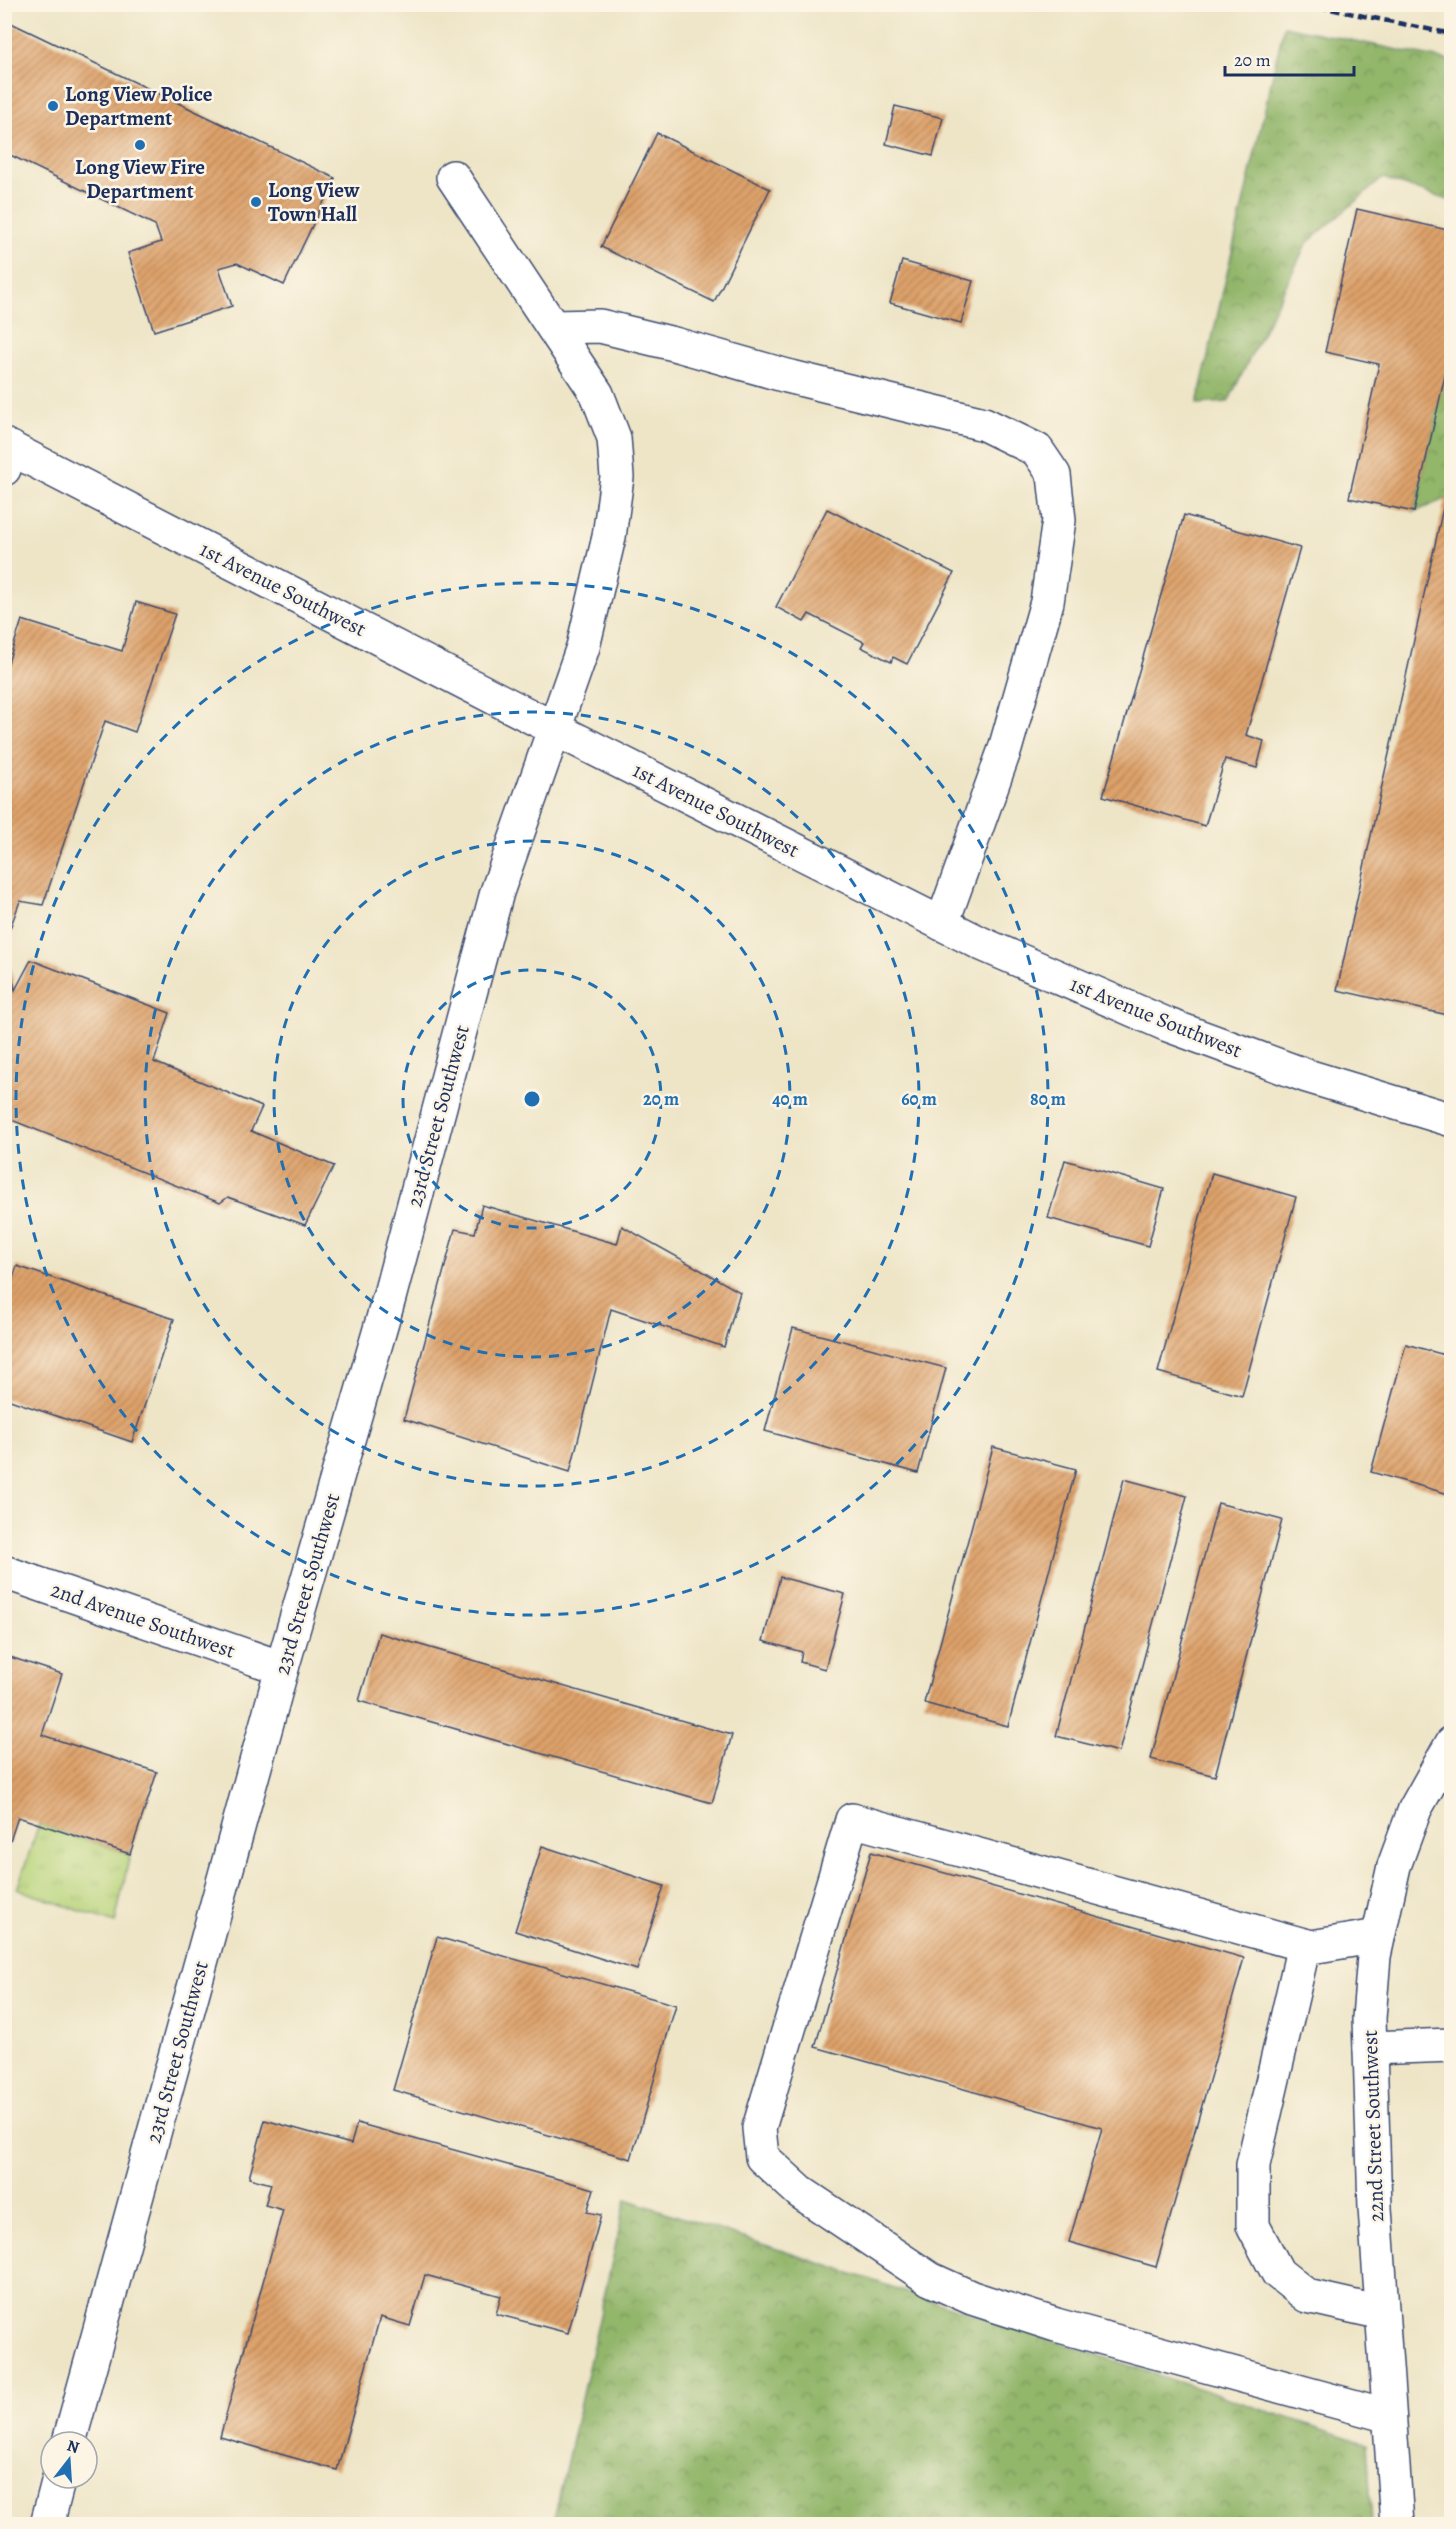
<svg xmlns="http://www.w3.org/2000/svg" width="1456" height="2529" font-family="Alegreya,serif">
	<defs>
		<pattern id="forest-crowns" width="20" height="18" patternUnits="userSpaceOnUse" patternTransform="scale(1.5)"><rect width="20" height="18" fill="#92b66a"/><path d="M2 6a3 3 0 1 1 6 0M12 15a3 3 0 1 1 6 0" fill="none" stroke="#76945a"/></pattern>
		<pattern id="park-tufts" width="24" height="20" patternUnits="userSpaceOnUse" patternTransform="scale(1.5)"><rect width="24" height="20" fill="#b8d47a"/><path d="M3 7l-1-3M5 7V3M7 7l1-3M15 17l-1-3M17 17v-4M19 17l1-3" fill="none" stroke="#9eb66c"/></pattern>
		<pattern id="building-hatch" width="6" height="6" patternUnits="userSpaceOnUse" patternTransform="scale(1.5)"><rect width="6" height="6" fill="#dea26a"/><path d="M-1 1l2-2M0 6l6-6M5 7l2-2" fill="none" stroke="#b3845a"/></pattern>
	</defs>
	<rect width="100%" height="100%" fill="#fcf5e5"/>
	<filter id="ink" filterUnits="userSpaceOnUse"><feTurbulence type="fractalNoise" baseFrequency=".0167" numOctaves="2"/><feDisplacementMap in="SourceGraphic" scale="12" xChannelSelector="R" yChannelSelector="G"/><feConvolveMatrix kernelMatrix="1 2 1 2 8 2 1 2 1" color-interpolation-filters="sRGB"/></filter>
	<filter id="wash" filterUnits="userSpaceOnUse"><feTurbulence type="fractalNoise" baseFrequency=".008" numOctaves="4" result="noise"/><feDisplacementMap in="SourceGraphic" scale="24" xChannelSelector="R" yChannelSelector="G"/><feGaussianBlur stdDeviation="1.35" result="paint"/><feColorMatrix in="noise" values="0 0 0 0 0 0 0 0 0 0 0 0 0 0 0 0 0 1.4 0 .05"/><feComposite in="paint" operator="in"/></filter>
	<g filter="url(#wash)">
		<rect width="100%" height="100%" fill="#eee5c7"/>
		<g fill="url(#forest-crowns)" stroke="#567264" stroke-width="1.5">
			<path d="M1284,26L1451,61V201L1383,178L1307,243L1228,402L1197,404Z"/>
			<path d="M1451,345V501L1445,499L1414,512Z"/>
			<path d="M626,2199L1367,2444L1372,2524H553Z"/>
		</g>
		<path fill="url(#park-tufts)" stroke="#6a826c" stroke-width="1.5" d="M39,1824L130,1854L115,1923L17,1889Z"/>
		<g id="blocks">
			<g fill="url(#building-hatch)">
				<path d="M9,22L335,178L284,285L237,263L219,268L232,306L154,331L128,253L161,242L155,225L4,152V32Z"/>
				<path d="M895,106L943,118L933,156L886,144Z"/>
				<path d="M657,133L770,189L714,302L601,247Z"/>
				<path d="M1357,209L1452,231V345L1414,512L1349,498L1379,364L1325,352Z"/>
				<path d="M902,261L973,281L961,323L890,303Z"/>
				<path d="M1445,499L1452,501V1016L1337,990Z"/>
				<path d="M827,509L954,573L907,664L893,657L891,662L861,647L864,642L809,614L804,622L776,607Z"/>
				<path d="M1184,515L1300,548L1246,735L1264,741L1257,768L1225,759L1205,826L1103,796Z"/>
				<path d="M136,602L175,614L135,732L105,721L43,905L20,901L5,942L15,990L31,960L170,1013L154,1062L262,1107L251,1131L334,1166L305,1225L228,1197L220,1203L4,1117V675L22,620L122,651Z"/>
				<path d="M1065,1160L1164,1189L1148,1246L1048,1218Z"/>
				<path d="M1212,1173L1296,1197L1242,1396L1158,1372Z"/>
				<path d="M482,1205L617,1244L622,1226L740,1292L724,1347L611,1309L570,1472L404,1419L455,1229L475,1233Z"/>
				<path d="M17,1266L174,1319L132,1442L4,1398V1288L9,1290Z"/>
				<path d="M793,1328L946,1368L918,1473L765,1431Z"/>
				<path d="M1406,1344L1452,1357V1495L1371,1472Z"/>
				<path d="M993,1447L1076,1469L1008,1726L924,1703Z"/>
				<path d="M1124,1479L1187,1496L1119,1752L1056,1736Z"/>
				<path d="M1218,1503L1282,1520L1215,1776L1151,1759Z"/>
				<path d="M780,1577L845,1594L825,1669L800,1662L802,1652L763,1641Z"/>
				<path d="M379,1633L732,1735L712,1803L359,1701Z"/>
				<path d="M4,1655L62,1674L42,1735L157,1772L130,1854L18,1817L10,1841L4,1839Z"/>
				<path d="M542,1846L664,1886L637,1970L515,1931Z"/>
				<path d="M871,1852L1244,1958L1156,2267L1069,2242L1102,2128L815,2047Z"/>
				<path d="M437,1937L676,2005L631,2159L393,2090Z"/>
				<path d="M265,2120L351,2144L357,2123L594,2189L587,2212L601,2215L568,2333L496,2314L501,2296L425,2275L410,2326L380,2317L337,2470L220,2437L283,2210L265,2205L271,2184L249,2178Z"/>
			</g>
		</g>
	</g>
	<g filter="url(#ink)">
		<use href="#blocks" fill-opacity="0" stroke="#3b4a6e" stroke-width="1.5"/>
		<g fill="none" stroke-linecap="round" stroke-linejoin="round">
			<defs>
				<g id="minor">
					<path d="M553,327L600,326L674,344L787,376L984,424L1037,450L1054,475L1059,520L1047,602L1005,749L942,924"/>
					<path d="M4,469L11,448"/>
					<path d="M4,1572L282,1668"/>
					<path d="M1378,1936L1311,1947L852,1820L759,2128L762,2157L800,2192L930,2279L972,2298L1056,2325L1389,2416"/>
					<path d="M1304,1945L1253,2165V2226L1278,2273L1307,2296L1382,2313"/>
					<path d="M1370,2048L1452,2045"/>
					<path d="M69,2442L282,1668L389,1298L497,892L583,647L609,537L617,477L614,438L597,394L453,177"/>
					<path d="M47,2524L59,2478"/>
					<path d="M1397,2524L1375,2208L1369,2018L1374,1956L1394,1866L1415,1809L1452,1743"/>
				</g>
				<path id="major" d="M4,445L555,729L982,944L1168,1025L1307,1076L1452,1120"/>
			</defs>
			<use href="#minor" stroke="#3b4a6e" stroke-width="36"/>
			<use href="#major" stroke="#3b4a6e" stroke-width="36"/>
			<use href="#minor" stroke="#fff" stroke-width="33"/>
			<use href="#major" stroke="#fff" stroke-width="33"/>
			<path stroke="#1b2f5e" stroke-width="4.5" stroke-dasharray="9 4.5" stroke-linecap="butt" d="M1305,4L1452,34"/>
		</g>
	</g>
	<g fill="none" stroke="#1f6fb2" stroke-width="3" stroke-dasharray="10 8">
		<circle cx="532" cy="1099" r="129"/>
		<circle cx="532" cy="1099" r="258"/>
		<circle cx="532" cy="1099" r="387"/>
		<circle cx="532" cy="1099" r="516"/>
	</g>
	<g fill="#1f6fb2" stroke="#fcf5e5" stroke-width="2">
		<circle cx="53" cy="106" r="6"/>
		<circle cx="140" cy="145" r="6"/>
		<circle cx="256" cy="202" r="6"/>
	</g>
	<g text-anchor="middle" dominant-baseline="central" stroke-width="5" stroke-linejoin="round" paint-order="stroke">
		<g font-size="21" font-weight="bold" fill="#1b2f5e" stroke="#fcf5e5" text-anchor="start">
			<text x="65" y="94">Long View Police<tspan x="65" dy="24">Department</tspan></text>
			<text x="140" y="167" text-anchor="middle">Long View Fire<tspan x="140" dy="24">Department</tspan></text>
			<text x="268" y="190">Long View<tspan x="268" dy="24">Town Hall</tspan></text>
		</g>
		<g font-size="21" fill="#1b2f5e" stroke="#fcf5e5">
			<text transform="translate(283 589) rotate(27)">1st Avenue Southwest</text>
			<text transform="translate(716 810) rotate(27)">1st Avenue Southwest</text>
			<text transform="translate(1156 1017) rotate(22)">1st Avenue Southwest</text>
			<text transform="translate(438 1116) rotate(-75)">23rd Street Southwest</text>
			<text transform="translate(307 1584) rotate(-74)">23rd Street Southwest</text>
			<text transform="translate(143 1620) rotate(19)">2nd Avenue Southwest</text>
			<text transform="translate(177 2052) rotate(-75)">23rd Street Southwest</text>
			<text transform="translate(1373 2126) rotate(-92)">22nd Street Southwest</text>
		</g>
	</g>
	<circle cx="532" cy="1099" r="9" fill="#1f6fb2" stroke="#fcf5e5" stroke-width="3"/>
	<g font-size="18" text-anchor="middle" font-weight="bold" fill="#1f6fb2" stroke="#fcf5e5" stroke-width="5" stroke-linejoin="round" paint-order="stroke">
		<text x="661" y="1105">20 m</text>
		<text x="790" y="1105">40 m</text>
		<text x="919" y="1105">60 m</text>
		<text x="1048" y="1105">80 m</text>
	</g>
	<rect width="1456" height="2529" fill="none" stroke="#fcf5e5" stroke-width="24"/>
	<g transform="translate(69 2460) rotate(17)"><circle r="28" fill="#fcf5e5" stroke="#a2a6af" stroke-width="1.5"/>
	<path d="M0-4.5L10 22L0 15L-10 22Z" fill="#1f6fb2"/>
	<text y="-9" font-size="16" font-weight="bold" text-anchor="middle" fill="#1b2f5e">N</text>
	</g>
	<path d="M1225 66v9h129v-9" fill="none" stroke="#1b2f5e" stroke-width="3"/>
	<text x="1234" y="66" font-size="18" fill="#1b2f5e" stroke="#fcf5e5" stroke-width="4.5" paint-order="stroke">20 m</text>
</svg>
